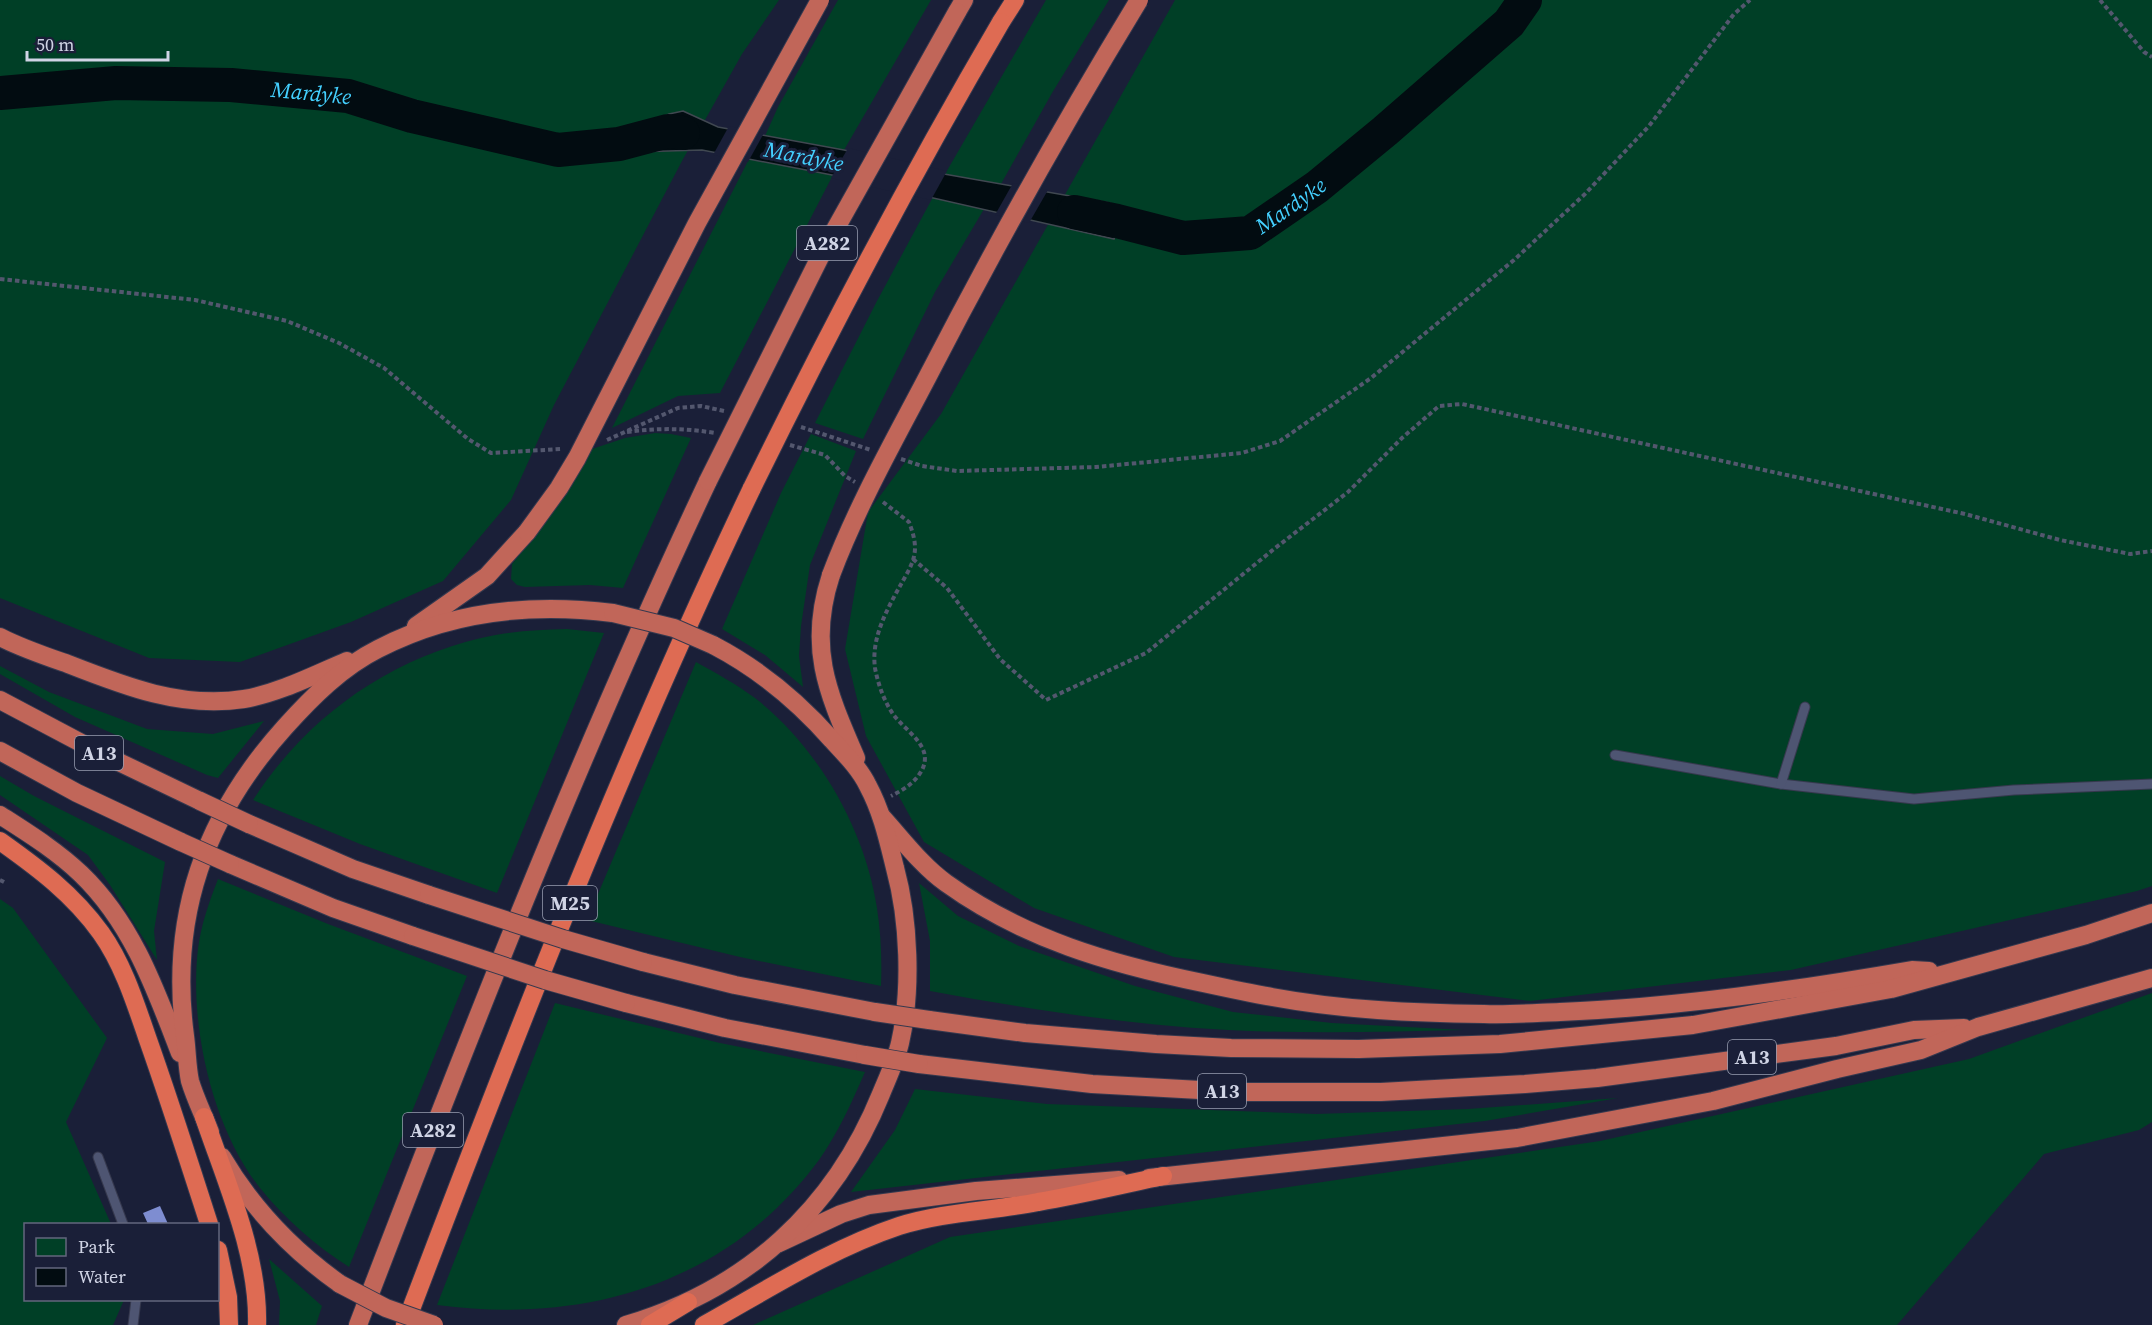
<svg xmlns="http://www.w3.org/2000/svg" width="2152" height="1325" font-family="'Source Serif 4',serif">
	<rect width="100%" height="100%" fill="#1a1f38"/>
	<g fill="#003f26">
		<path d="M0,0H779L742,54L682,161L554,405L511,500L443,581L351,622L240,662L149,658L0,598Z"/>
		<path d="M838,0H931L844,150L765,136L778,107Z"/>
		<path d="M1046,0H1109L1052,93L1001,184L945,174Z"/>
		<path d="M1175,0H2152V886L2137,891L1791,970L1530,1001L1174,957L1034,908L924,842L866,736L845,649L868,512L941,414Z"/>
		<path d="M749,159L833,175L720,393L678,396L612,428Z"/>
		<path d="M933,197L984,209L935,292L863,439L815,423L877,301Z"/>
		<path d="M655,433L671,434L691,438L623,588L590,585L525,587L517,585L511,579L512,564L533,538L586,451L625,438Z"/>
		<path d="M811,434L856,451L810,565L801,626L799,656L803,687L765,655L722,629L781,493Z"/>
		<path d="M567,629L604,633L497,893L360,844L253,800C306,718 387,660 481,638C509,631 538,630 567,629Z"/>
		<path d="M696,662C716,673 736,684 755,698C818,747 865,829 877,908C881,934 882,960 881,986L740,957L587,920Z"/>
		<path d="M0,666L49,692L147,729L213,734L264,721L218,778L207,775L75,717L0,674Z"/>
		<path d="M0,776L34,796L165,862L154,931L157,960L110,885L88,855L0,795Z"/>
		<path d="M218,879L328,924L467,976L349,1267C316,1246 285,1219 260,1188C212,1128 189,1024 198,949C201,925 209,902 218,879Z"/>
		<path d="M919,883L958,916L1019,946L1135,986L1233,1012L1332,1023L1464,1030C1385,1032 1306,1034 1228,1030C1127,1025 1028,1009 930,991V941Z"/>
		<path d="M0,899L13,908L107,1038L66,1122L111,1224H26V1300H124L113,1325H0Z"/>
		<path d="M2152,993V1122L2139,1130L2044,1154L1897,1325H753L950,1237L1600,1141L1969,1059Z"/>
		<path d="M555,1003L720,1043L865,1072C852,1102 838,1133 819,1160C728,1283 586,1325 437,1305Z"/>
		<path d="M915,1089L1047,1104L1316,1114L1468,1109L1618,1098L1485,1121L851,1192L895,1130Z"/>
		<path d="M269,1259L322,1306L316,1325H279L280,1301Z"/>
	</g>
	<path fill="#020c11" stroke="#404851" stroke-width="1.5" d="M683,111L718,127L844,150L944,174L1110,203L1123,211L1114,239L832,175L702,150L634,152L641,127L669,114Z"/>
	<g fill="#1a1f38">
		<path d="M729,126L764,133L748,162L713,155Z"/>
		<path d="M848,148L947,171L931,200L831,178Z"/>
		<path d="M1013,183L1048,190L1029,223L995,215Z"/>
	</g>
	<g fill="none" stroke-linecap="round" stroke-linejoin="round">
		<g stroke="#020c11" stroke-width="34">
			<path id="s1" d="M0,93L116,83L231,85L348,96L412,116L558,150L619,144L668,131L683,133"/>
			<path id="s2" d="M1074,212L1117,221L1183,238L1250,233L1317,187L1385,131L1509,23L1525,0"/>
		</g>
	</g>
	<path fill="#7e8dd1" d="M160,1206L168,1224H148L143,1213Z"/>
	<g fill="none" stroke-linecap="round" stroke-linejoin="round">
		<defs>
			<g id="service">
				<path d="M1615,755L1781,784L1914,799L2014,790L2152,784"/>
				<path d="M1781,784L1805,707"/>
				<path d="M98,1157L123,1224"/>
				<path d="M133,1325L136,1300"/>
			</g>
			<g id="trunk">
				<path d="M957,12L964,0"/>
				<path d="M831,575C807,648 828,693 856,758"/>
				<path d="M416,626L487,576L527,532"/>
				<path d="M0,637C21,648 45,656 68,664C124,686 182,709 244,699C279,693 314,675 347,661"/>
				<path d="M0,700L102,754L200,801"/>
				<path d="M0,751L77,793L181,842"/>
				<path d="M0,815C28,833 57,851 81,874C132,923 155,988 180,1053"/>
				<path d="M882,817C902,839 922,866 946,883C1024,939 1110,964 1203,983C1226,988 1249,993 1272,997C1342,1010 1414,1013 1484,1014C1509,1015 1535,1013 1560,1012C1679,1007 1796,990 1912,970L1929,971"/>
				<path d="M249,824L353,869L429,895"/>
				<path d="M230,864L333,908L413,936"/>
				<path d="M643,962L735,985L875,1012"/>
				<path d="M626,1003L725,1028L865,1055"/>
				<path d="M929,1020L1025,1033L1156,1044L1231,1048L1359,1049L1500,1044L1693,1025L1891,989L2086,935L2152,913"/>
				<path d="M919,1064L1092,1084L1236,1092H1381L1525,1084L1597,1078L1836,1046L1914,1030L1964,1028"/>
				<path d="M210,1132C204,1116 195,1098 190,1081C187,1067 187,1051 185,1036C169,916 205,816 285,727C312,697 342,667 378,649C451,611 533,603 613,613"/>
				<path d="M222,1157C252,1208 292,1250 340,1284"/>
				<path d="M1149,1178L1517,1138L1713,1101L1837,1069L1921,1050L1978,1027L2152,978"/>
				<path d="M779,1243L841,1214L869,1205L976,1191L1119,1180"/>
				<path d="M358,1325C467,1040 578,757 708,481"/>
				<path d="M626,1325C747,1289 834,1210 881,1094C888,1077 896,1060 900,1043C912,990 909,919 895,868C888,840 882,812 868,786C860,769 845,754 832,740C797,700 759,669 713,645"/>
			</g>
			<g id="motorway">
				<path d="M1001,22L1015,0"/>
				<path d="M0,841C38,868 73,894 101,933C123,964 135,1002 147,1037C169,1099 189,1162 209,1224"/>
				<path d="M204,1117C226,1182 259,1255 257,1325"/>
				<path d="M218,1250L228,1297L229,1325"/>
				<path d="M405,1325C512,1043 622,760 752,488"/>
				<path d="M650,1325L688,1302"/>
				<path d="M704,1325C767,1290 830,1249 899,1226C943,1212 992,1211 1038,1202C1080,1195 1121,1185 1163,1176"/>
			</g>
		</defs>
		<use href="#service" stroke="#36394e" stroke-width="11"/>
		<use href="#trunk" stroke="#36394e" stroke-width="20"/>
		<use href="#motorway" stroke="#36394e" stroke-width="20"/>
		<g stroke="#53576e" stroke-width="4" stroke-dasharray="4.5 3" stroke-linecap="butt">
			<path d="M2100,0L2144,52L2152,57"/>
			<path d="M0,279L195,300L287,321L339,343L384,368L468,439L491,453L561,449"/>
			<path d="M801,427L871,450"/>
			<path d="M627,432C657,428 685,428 715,433"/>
			<path d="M607,440L678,408L701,406L724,411"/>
			<path d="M790,445L825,455L845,476L855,482"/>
			<path d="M901,459L922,466L957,471L1096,467L1242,453L1280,441L1371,378L1514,260L1585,194L1649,126L1734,14L1750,0"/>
			<path d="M883,502L909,522C912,530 915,539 915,548C915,562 906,575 900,586C886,611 871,639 875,668C878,684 884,701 893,714C906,732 934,746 922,770C915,783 903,790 891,796"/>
			<path d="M913,559L947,588L1000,659L1046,700L1146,653L1274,549L1348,492L1402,438L1439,406L1462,404L1965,514L2060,540L2130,554L2152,551"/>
			<path d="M0,880L6,883"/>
		</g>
		<use href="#service" stroke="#4e5572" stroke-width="9"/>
		<use href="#trunk" stroke="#c16659" stroke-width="18"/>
		<use href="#motorway" stroke="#de6b53" stroke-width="18"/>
		<defs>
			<g id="trunk-bridge">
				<path d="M708,481L822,253L957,12"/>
				<path d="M527,532L559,488L577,458L697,223L820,0"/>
				<path d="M831,575C857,506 894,441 928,376C994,248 1064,123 1139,0"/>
				<path d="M613,613L674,628L713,645"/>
				<path d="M200,801L249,824"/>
				<path d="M181,842L230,864"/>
				<path d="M429,895L563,939L643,962"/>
				<path d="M413,936L545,980L626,1003"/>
				<path d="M875,1012L929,1020"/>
				<path d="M865,1055L919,1064"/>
				<path d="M340,1284L386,1308L434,1325"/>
			</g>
			<path id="motorway-bridge" d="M752,488C830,329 912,174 1001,22"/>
		</defs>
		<use href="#trunk-bridge" stroke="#36394e" stroke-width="20" stroke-linecap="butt"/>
		<use href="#motorway-bridge" stroke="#36394e" stroke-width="20" stroke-linecap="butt"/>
		<use href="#trunk-bridge" stroke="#c16659" stroke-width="18"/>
		<use href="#motorway-bridge" stroke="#de6b53" stroke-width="18"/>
	</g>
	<g text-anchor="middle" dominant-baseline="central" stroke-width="6" stroke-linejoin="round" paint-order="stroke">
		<g fill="#1a1f38" stroke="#999eb1" stroke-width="1.5">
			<rect x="797" y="226" width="60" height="34" rx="4.5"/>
			<rect x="75" y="736" width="48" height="34" rx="4.5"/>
			<rect x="543" y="886" width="54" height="34" rx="4.5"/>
			<rect x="1728" y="1040" width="48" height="34" rx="4.5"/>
			<rect x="1198" y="1074" width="48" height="34" rx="4.5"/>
			<rect x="403" y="1113" width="60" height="34" rx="4.5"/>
		</g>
		<g font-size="20" font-weight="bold" fill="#d0d4e5">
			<text x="827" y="243">A282</text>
			<text x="99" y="753">A13</text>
			<text x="570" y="903">M25</text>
			<text x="1752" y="1057">A13</text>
			<text x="1222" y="1091">A13</text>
			<text x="433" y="1130">A282</text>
		</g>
		<g font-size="22" font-style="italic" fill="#44d0ff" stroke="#1a1f38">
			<text stroke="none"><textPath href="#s1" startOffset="312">Mardyke</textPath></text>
			<text transform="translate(804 156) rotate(11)">Mardyke</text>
			<text stroke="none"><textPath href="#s2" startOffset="228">Mardyke</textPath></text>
		</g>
	</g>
	<rect x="24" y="1223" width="195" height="78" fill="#1a1f38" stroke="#63677d" stroke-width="1.5"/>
	<rect x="36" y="1238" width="30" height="18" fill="#003f26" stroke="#63677d" stroke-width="1.5"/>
	<text x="78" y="1253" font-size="18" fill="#d0d4e5">Park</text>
	<rect x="36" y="1268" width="30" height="18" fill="#020c11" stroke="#63677d" stroke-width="1.5"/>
	<text x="78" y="1283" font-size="18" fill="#d0d4e5">Water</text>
	<path d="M27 51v9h141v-9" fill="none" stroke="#d0d4e5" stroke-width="3"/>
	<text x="36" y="51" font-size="18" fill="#d0d4e5" stroke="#1a1f38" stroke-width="4.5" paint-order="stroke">50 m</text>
</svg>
